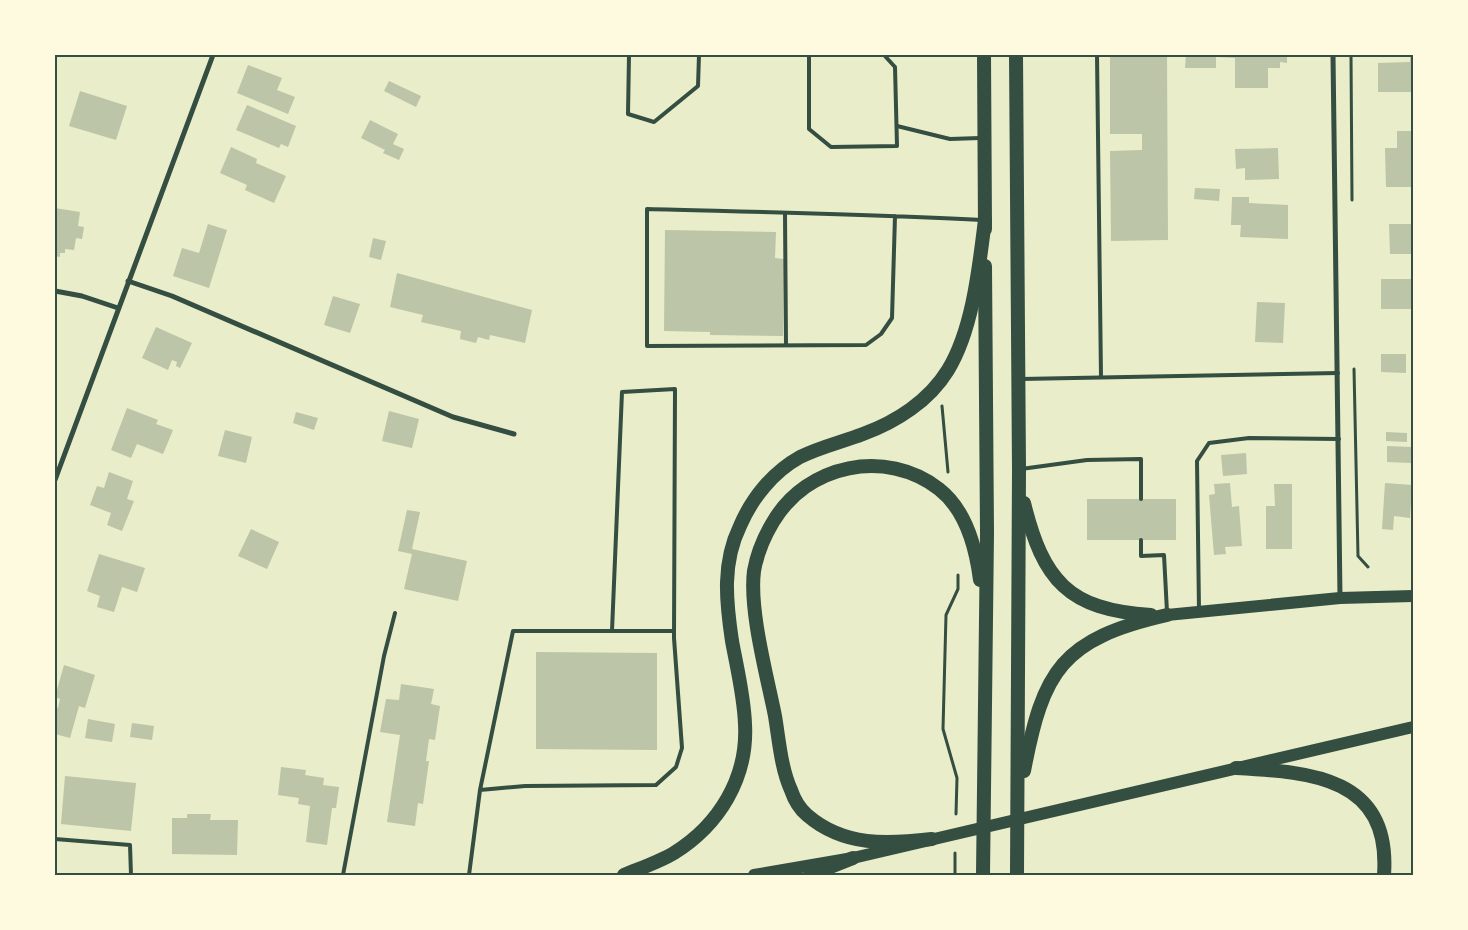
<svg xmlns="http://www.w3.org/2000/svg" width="1468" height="930" font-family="Lora,serif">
	<rect width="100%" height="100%" fill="#e9edc9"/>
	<g fill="#bcc5a7">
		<path d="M1110,55H1167L1168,240L1111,241L1110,151L1142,150V134H1110Z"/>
		<path d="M1186,55H1287V63L1280,62V68H1268V88H1235V58L1216,57V68H1185Z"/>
		<path d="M1410,55H1413V92H1378V63L1410,62Z"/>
		<path d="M248,65L282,78L277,90L295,97L288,114L237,93Z"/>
		<path d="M389,81L421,96L416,107L384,91Z"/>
		<path d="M80,91L127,106L116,140L69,126Z"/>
		<path d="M247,105L296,126L288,147L281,144L279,148L236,130Z"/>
		<path d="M370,120L398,134L393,144L404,149L399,160L383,153L385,150L361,138Z"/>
		<path d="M1397,131H1413V187H1386L1385,148H1397Z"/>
		<path d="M231,147L257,159L256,163L286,176L274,203L245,190L247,185L220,173Z"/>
		<path d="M1278,148L1279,179L1245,180V168L1236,169L1235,149Z"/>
		<path d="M1195,188L1220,189L1219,201L1194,199Z"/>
		<path d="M1232,197H1249V203L1288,205V239L1240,237L1241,225H1231Z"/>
		<path d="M55,208L80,212L78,226L84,227L82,239L76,238L74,250L65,249V253H60V257L55,256Z"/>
		<path d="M208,224L227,230L209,288L173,276L182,248L199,253Z"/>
		<path d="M1389,224H1413V254H1390Z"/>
		<path d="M665,230L776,232L775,258L784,259L783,336L710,335V332L664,331Z"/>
		<path d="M373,238L386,241L381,260L369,257Z"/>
		<path d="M397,273L532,310L525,343L490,335L489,340L478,337L476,343L460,339L461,331L421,322L423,315L390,307Z"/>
		<rect x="1381" y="279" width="32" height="30"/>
		<path d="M333,296L360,304L350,333L324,325Z"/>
		<path d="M1257,302L1285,303L1283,343L1255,342Z"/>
		<path d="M156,327L192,343L180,368L176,366L177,362L172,360L168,370L142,358Z"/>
		<path d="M1381,354H1406V373L1381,372Z"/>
		<path d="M127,408L158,420L156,424L173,430L163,454L137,444L131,458L111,450Z"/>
		<path d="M389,411L419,419L412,448L382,441Z"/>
		<path d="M296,412L318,418L314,430L293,423Z"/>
		<path d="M225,430L252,437L246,463L218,456Z"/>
		<path d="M1386,432L1407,433V442L1386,441Z"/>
		<path d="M1387,446L1411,447V463L1387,462Z"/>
		<path d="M1246,453L1247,474L1223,476L1221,455Z"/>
		<path d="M109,472L133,481L127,499L134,501L122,531L107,525L111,513L90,505L97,486L104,488Z"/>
		<path d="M1230,483L1232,507L1239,506L1242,546L1225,547L1226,554L1214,555L1209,495L1215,494L1214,484Z"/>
		<path d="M1385,483L1412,485L1410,518L1394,516L1393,530L1382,529Z"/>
		<path d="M1274,484H1292V549H1266V506H1275Z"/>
		<rect x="1087" y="499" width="89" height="41"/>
		<path d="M407,510L420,512L412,549L467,561L458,601L404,589L412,554L398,551Z"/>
		<path d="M251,529L279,542L267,569L238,556Z"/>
		<path d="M99,554L145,568L137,592L122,587L114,612L97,607L100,596L87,591Z"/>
		<path d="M536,652L657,653V750L536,749Z"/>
		<path d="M64,665L95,675L85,708L79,706L70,738L55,734V707L58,708L60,699L55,697Z"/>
		<path d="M401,684L434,689L431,704L440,706L435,740L429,739L426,761H429L423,804L418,803L415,826L387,822L400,735L380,732L386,699L399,700Z"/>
		<path d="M88,719L115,724L112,742L85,738Z"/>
		<path d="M132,723L154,726L152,740L130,737Z"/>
		<path d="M281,767L306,770L305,775L324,778L323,785L339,787L336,808H332L327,845L306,842L310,806L298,804L299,798L278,795Z"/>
		<path d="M65,776L136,783L131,831L61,824Z"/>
		<path d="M187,814H211L210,820H238L237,855L172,854V818H187Z"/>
	</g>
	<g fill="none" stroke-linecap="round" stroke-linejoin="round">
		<g stroke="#344e41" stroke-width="3">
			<path d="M1351,55L1352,200"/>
			<path d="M1354,369L1358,556L1368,567"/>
			<path d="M942,406L948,472"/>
			<path d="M956,814L957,778L943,729L946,615L958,589V575"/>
			<path d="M955,875V853"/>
		</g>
		<g stroke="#344e41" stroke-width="4">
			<path d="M629,55L628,114L654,122L698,86L699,55"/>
			<path d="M809,55V129L831,147L897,146L895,67L884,55"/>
			<path d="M1097,55L1101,377"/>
			<path d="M897,126L950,139L980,138"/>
			<path d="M785,213L786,345"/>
			<path d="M895,216L892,318L881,334L866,345L647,346V209C758,212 871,214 982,220"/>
			<path d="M1021,379L1338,373"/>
			<path d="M1021,469L1087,460L1141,459V499"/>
			<path d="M1141,540V556L1164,555L1167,612"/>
			<path d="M1199,610L1197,461L1209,443L1249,438L1339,439"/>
			<path d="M612,631H674"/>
			<path d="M55,839L130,845L131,875"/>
			<path d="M343,875L384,656L395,613"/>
			<path d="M469,875L480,790L513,631H612L622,392L675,389L674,638L682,748L676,767L656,785L525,786L480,790"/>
		</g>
		<g stroke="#344e41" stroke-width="5">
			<path d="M1333,55L1340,597"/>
			<path d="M128,281L172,296L453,417L514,434"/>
			<path d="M55,291L82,296L118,308"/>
			<path d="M55,480L213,55"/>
		</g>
		<g stroke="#344e41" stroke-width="12">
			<path d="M1167,615L1340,598L1413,596"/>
			<path d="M754,875L853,858L1413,727"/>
		</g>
		<g stroke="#344e41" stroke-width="14">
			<path d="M984,55L985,229"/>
			<path d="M1016,55L1019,469L1017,875"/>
			<path d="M1024,503C1043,580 1068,610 1151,615"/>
			<path d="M1236,768C1311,772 1391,777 1384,875"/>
			<path d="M1024,771C1043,670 1062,639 1167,615"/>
			<path d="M932,839C888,844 844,847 807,815C800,809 794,799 791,790C781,768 779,740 775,716C767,676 749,610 754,571C757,554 764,537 773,522C807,464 886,448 939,489C966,510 976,548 980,580"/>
			<path d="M624,875C641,868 659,862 674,853C719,825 748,778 745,724C744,696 737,668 732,641C726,601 722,563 740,526C752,498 773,472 800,457C820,447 842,442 863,434C896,422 929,401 948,370C973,329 979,267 985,220"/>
			<path d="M810,875L853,858"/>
			<path d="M983,875L987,533L985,266"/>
		</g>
	</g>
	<rect width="1468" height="930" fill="none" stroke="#fefae0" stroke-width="112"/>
	<rect x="56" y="56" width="1356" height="818" fill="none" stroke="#344e41" stroke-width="2"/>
</svg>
